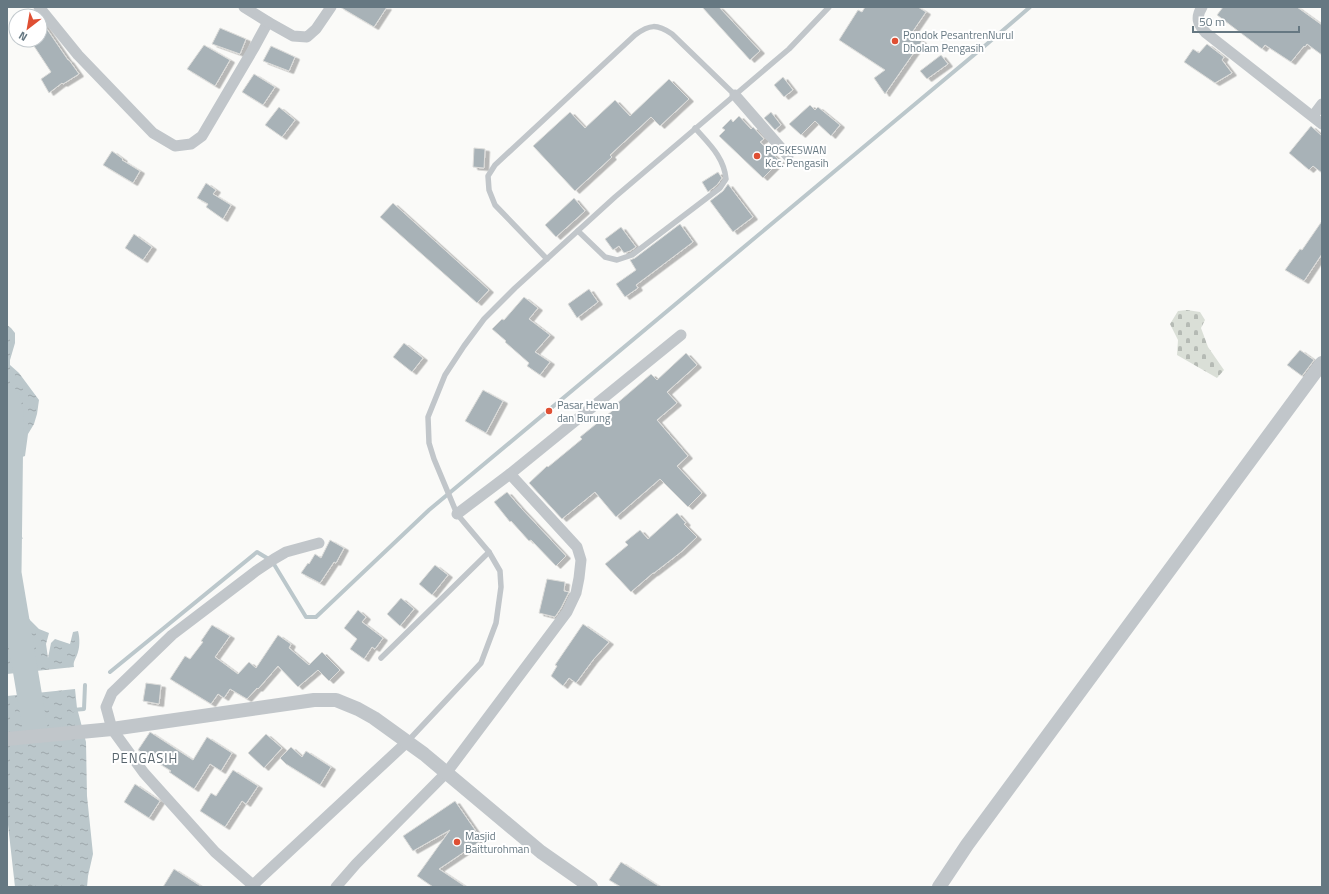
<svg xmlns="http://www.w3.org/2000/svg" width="1329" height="894" font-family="'Titillium Web',sans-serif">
	<defs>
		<pattern id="cemetery-stones" width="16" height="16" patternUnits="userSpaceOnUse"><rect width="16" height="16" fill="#dadfd7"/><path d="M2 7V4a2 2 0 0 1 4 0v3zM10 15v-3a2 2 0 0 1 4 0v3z" fill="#b5bab4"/></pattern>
		<pattern id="water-ripples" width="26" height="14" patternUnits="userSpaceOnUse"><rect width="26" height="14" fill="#bbc7cb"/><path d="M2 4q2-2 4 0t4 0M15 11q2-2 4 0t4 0" fill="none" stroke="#9ca6aa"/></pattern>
		<filter id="shadow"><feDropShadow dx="4.5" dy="2.5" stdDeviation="0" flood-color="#0004"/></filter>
	</defs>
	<rect width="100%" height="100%" fill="#fafaf8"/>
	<path fill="url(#cemetery-stones)" d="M1187,310L1200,312L1205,320L1201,328L1208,347L1224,370L1217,378L1177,355L1178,340L1170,324L1178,311Z"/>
	<g fill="url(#water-ripples)">
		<path d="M7,325L11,328L15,333V343L10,360V365L19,373L39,400L37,414L34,424L28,434L25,456L11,461L7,470V441L16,414L7,400Z"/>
		<path d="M7,516L14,521L23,539L7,531Z"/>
		<path d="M10,619H29L39,629L49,633L46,644L48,658L51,643L55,639L70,644L73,632L78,631C80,638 80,648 77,655C75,660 73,662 74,667L7,674V620Z"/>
		<path d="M75,689L77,708L86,742L87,796L93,854L88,876L87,887H15L7,816V696Z"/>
	</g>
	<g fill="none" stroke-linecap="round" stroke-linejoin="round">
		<g stroke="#bbc7cb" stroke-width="4">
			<path d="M110,672L257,552L272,561L306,617H316L429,510L987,44L1030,7"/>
			<path d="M73,710L84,709L85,685"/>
		</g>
		<path stroke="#bbc7cb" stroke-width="25" d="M7,398L11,413L9,573L35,728"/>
	</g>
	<g fill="#a8b2b7" stroke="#dcdcda" filter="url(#shadow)">
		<path d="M340,7H387L374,27Z"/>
		<path d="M702,7H719L760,51L750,60Z"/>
		<path d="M865,7H918L926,12L911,34L922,41L885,94L874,78L885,70L839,40L858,10L862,12Z"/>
		<path d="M1223,7H1297L1322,25V55L1307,44L1305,47L1304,46L1291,62L1265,45L1262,49L1217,15Z"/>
		<path d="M40,19L68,60H69L79,74L63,84L62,83L49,93L41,79L51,72L30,40H40Z"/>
		<path d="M220,28L246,39L240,54L212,44Z"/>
		<path d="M1207,44L1224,57L1222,60L1232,73L1215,83L1184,62L1193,49L1199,53Z"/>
		<path d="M204,45L230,60L215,86L187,69Z"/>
		<path d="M271,46L295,57L289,71L263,61Z"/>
		<path d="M941,55L948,64L927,79L920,71Z"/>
		<path d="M254,74L275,87L263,105L242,92Z"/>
		<path d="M783,77L793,90L784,97L774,85Z"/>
		<path d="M669,79L689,99L660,126L651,117L610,155L612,157L575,191L533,146L570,112L585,128L615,100L630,116Z"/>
		<path d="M810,105L815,110L818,107L840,125L831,136L815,121L801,135L789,124Z"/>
		<path d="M279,107L295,120L282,137L265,125Z"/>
		<path d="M771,112L781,125L775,130L764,118Z"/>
		<path d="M739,116L751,129L753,127L764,139L760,142L780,161L763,178L719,136L725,130L722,128L731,119L733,122Z"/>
		<path d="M1311,126L1322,136V173L1313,166L1309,170L1289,153Z"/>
		<path d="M474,148L485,149L484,168L473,167Z"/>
		<path d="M112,151L123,159L122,160L140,171L133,183L103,165Z"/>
		<path d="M718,172L722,178L717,185L708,192L702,182Z"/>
		<path d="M206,183L216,190L213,194L231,205L223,219L206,207L208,204L197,198Z"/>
		<path d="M728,184L753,217L733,232L710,201L723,191Z"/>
		<path d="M574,198L585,211L556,237L545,225Z"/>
		<path d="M393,203L489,290L477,303L380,217Z"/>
		<path d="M1322,221V254L1304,281L1285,270L1300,249L1302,250Z"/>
		<path d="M680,224L693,242L636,285L638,288L625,297L616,284L636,270L630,260L635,258Z"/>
		<path d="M621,227L636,247L630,251L624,253L619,246L613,250L605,239Z"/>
		<path d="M134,234L152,247L143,260L125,248Z"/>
		<path d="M589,289L598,302L577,318L568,304Z"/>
		<path d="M524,297L538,308L529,319L550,335L535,352L550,362L540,375L527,366L529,363L505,342L506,341L492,329L502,319L504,320Z"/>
		<path d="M404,343L423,358L412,372L393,357Z"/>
		<path d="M1300,350L1314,360L1302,376L1287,365Z"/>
		<path d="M686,353L697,365L667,392L677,403L657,420L688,456L677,466L702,493L688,507L660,479L616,517L595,492L562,519L529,483L547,466L548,467L582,439L580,437L617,407L615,405L651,374L657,380Z"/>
		<path d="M483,390L503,401L486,433L465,421Z"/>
		<path d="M507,492L521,508L566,556L556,566L531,540L529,541L511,521L510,522L494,502Z"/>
		<path d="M677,513L686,523L684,524L697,537L681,552L654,573H653L631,592L605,564L628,545L625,542L640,530L648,539Z"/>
		<path d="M330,540L344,548L336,563L334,562L320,583L301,573L308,563L309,564L315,554L321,558Z"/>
		<path d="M435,565L448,575L432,595L419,584Z"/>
		<path d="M547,579L565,582L564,591L569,592L561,608L555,617L539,613Z"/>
		<path d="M401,598L414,609L400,626L387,614Z"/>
		<path d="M358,610L366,617L362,622L383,638L375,649L372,647L364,659L350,649L357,639L344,628Z"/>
		<path d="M583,624L609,642L593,660L576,683L569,678L563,686L551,676L557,666L555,665Z"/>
		<path d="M212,625L230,636L215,657L238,674L249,662L256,668L278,635L291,644L289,648L309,665L322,652L340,670L329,681L318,670L298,687L278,666L258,689L257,688L247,699L230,689L224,698L218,694L211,704L170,679L185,656L190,659L203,642L201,641Z"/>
		<path d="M146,683L161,685L159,704L143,701Z"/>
		<path d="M150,732L193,760L207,737L232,753L221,771L210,764L194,789L169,772L171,771L138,750Z"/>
		<path d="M266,734L282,748L264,768L248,753Z"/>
		<path d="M291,747L302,757L306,751L331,767L320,785L286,764L280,758Z"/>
		<path d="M233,770L258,786L246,804L242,801L225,827L200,811L211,793L216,796Z"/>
		<path d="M135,784L160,801L149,818L124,802Z"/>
		<path d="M455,801L482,840L439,869L466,887H433L417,876L450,830L413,851L403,836Z"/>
		<path d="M621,862L660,887H621L609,880Z"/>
		<path d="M174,869L202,887H163Z"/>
	</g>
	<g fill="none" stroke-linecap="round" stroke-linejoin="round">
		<g stroke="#c1c6ca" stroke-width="5.5">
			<path d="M578,231L605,257L617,260L632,255L720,188L726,179C724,157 709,144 695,128"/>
			<path d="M547,259L495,205L489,190L488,176L495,165L635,35C650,24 657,24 672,34L735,95"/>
			<path d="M381,658L489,552"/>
			<path d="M407,742L481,663L496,623L501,587L500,571L489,552L457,514L434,459L429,443L428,417L445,375L464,346L484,319L515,288L615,197L789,49L829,7"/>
		</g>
		<g stroke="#c1c6ca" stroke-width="11">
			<path d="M39,7L78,55L153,133L175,146L191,144L202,136L255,46L268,22L293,36L307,37L316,29L331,7"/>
			<path d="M244,7L268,22"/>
			<path d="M1202,7C1195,18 1198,24 1206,33L1322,124"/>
			<path d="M735,95L788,156"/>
			<path d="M1313,116L1322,104"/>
			<path d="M457,514L510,474L681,335"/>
			<path d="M253,885L407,742"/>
			<path d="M255,887L215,852L144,773L112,729L106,707L112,693L172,635L256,571L274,559L286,552L319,543"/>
			<path d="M336,887L356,864L447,772L567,612L576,593L579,578L581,560L577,547L510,474"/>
		</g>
		<g stroke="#c1c6ca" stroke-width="14">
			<path d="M7,739L112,729L314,700H336L358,709L374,718L424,754L541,852L591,887"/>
			<path d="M939,887L967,845L1322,363"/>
		</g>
	</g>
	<g fill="#df4f33" stroke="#fff" stroke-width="1.5">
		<circle cx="895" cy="41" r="4"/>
		<circle cx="757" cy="156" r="4"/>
		<circle cx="549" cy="411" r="4"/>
		<circle cx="457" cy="842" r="4"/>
	</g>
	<g text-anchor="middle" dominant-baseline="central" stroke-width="4" stroke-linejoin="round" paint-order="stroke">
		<g font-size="11" fill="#667882" stroke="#fff" text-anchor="start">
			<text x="903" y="35">Pondok PesantrenNurul<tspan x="903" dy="13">Dholam Pengasih</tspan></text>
			<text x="765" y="150">POSKESWAN<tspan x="765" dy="13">Kec. Pengasih</tspan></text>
			<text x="557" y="405">Pasar Hewan<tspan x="557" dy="13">dan Burung</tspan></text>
			<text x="465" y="836">Masjid<tspan x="465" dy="13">Baitturohman</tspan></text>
		</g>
		<g font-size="13" letter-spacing="1" fill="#58656d" stroke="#fff">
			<text x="145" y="758">PENGASIH</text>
		</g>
	</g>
	<rect width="1329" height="894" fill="none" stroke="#667882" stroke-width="16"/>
	<g transform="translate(28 28) rotate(211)"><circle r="19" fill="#ffffff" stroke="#c2c9cd"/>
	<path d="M0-3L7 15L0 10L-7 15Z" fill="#df4f33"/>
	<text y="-6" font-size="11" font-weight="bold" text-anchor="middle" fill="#667882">N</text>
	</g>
	<path d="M1193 26v6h106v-6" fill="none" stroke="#667882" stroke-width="2"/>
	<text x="1199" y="26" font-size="12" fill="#667882" stroke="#ffffff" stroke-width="3" paint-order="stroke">50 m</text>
</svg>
